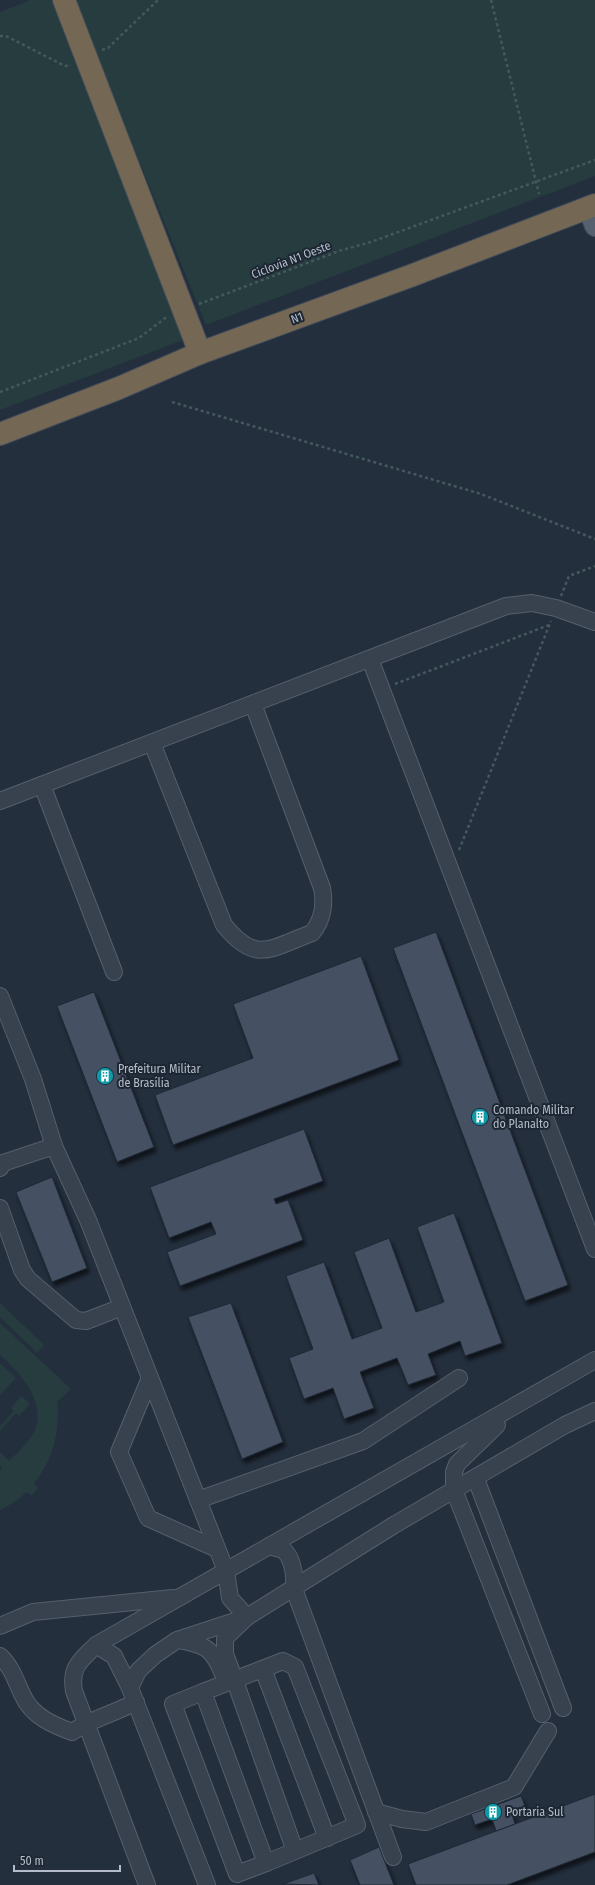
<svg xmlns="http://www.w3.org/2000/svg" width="595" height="1885" font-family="'Fira Sans Condensed',sans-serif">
	<defs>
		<filter id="shadow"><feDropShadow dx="2.5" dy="4.5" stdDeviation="2" flood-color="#0009"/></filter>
	</defs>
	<rect width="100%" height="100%" fill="#242f3e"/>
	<g fill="#263c3f">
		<path d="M31,0H54L191,337L0,410V12Z"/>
		<path d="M74,0H595V176L206,325Z"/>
		<path d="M0,1303L44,1345L37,1353L0,1317Z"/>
		<path d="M0,1323L71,1389L57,1402C60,1434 53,1458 34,1484L38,1488L31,1495L27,1492L13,1503L0,1510V1471L2,1468L0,1466V1452L9,1461C19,1451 34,1438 37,1424C42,1396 18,1371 0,1355Z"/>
		<path d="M0,1363L16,1378L0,1395Z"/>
		<path d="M21,1396L30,1404L19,1416L16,1413L0,1431V1426L14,1411L11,1408Z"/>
	</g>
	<g fill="#455162" stroke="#1f2835" filter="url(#shadow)">
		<path d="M436,932L568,1285L525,1301L393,948Z"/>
		<path d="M361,956L399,1060L173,1145L155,1095L253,1058L233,1004Z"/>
		<path d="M94,992L154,1147L117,1162L57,1006Z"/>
		<path d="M304,1129L323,1181L274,1199L276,1204L288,1200L303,1240L180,1286L167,1252L216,1234L211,1222L169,1238L150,1187Z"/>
		<path d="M52,1177L87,1268L52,1282L16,1192Z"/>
		<path d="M454,1213L502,1343L465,1356L460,1341L428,1354L436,1375L408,1385L397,1358L360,1372L374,1408L344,1419L333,1388L304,1399L289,1358L313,1349L286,1276L324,1262L352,1339L382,1328L354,1252L389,1238L416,1312L444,1302L417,1227Z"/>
		<path d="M231,1303L283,1442L242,1459L188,1317Z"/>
		<path d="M595,1794V1852L507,1885H416L408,1864Z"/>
		<path d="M521,1796L525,1806L511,1811L515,1824L496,1831L492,1819L475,1825L471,1814Z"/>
		<path d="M379,1847L394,1885H360L350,1860Z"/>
		<path d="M314,1873L319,1885L283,1884Z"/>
	</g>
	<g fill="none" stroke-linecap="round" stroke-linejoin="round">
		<defs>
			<g id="minor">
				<path d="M370,659L595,1249"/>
				<path d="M152,743L224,925C256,965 271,948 312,933C323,920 325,903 322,888L253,704"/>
				<path d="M42,785L114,972"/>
				<path d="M0,801L506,606L532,603L556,608L595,622"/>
				<path d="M0,996L33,1079L54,1146L88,1220L226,1571L230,1598L247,1617L225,1638V1654L235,1681L295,1851L266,1863L203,1692L283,1661L295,1667L357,1825L295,1851"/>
				<path d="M0,1168L3,1163L54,1146"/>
				<path d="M0,1208L22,1270L28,1279L76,1320L86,1321L122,1307"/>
				<path d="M150,1378L119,1452L148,1518L217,1549"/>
				<path d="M497,1425L457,1464L454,1472V1490L542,1714"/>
				<path d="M476,1479L563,1708"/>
				<path d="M198,1500L363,1441L459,1378"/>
				<path d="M269,1546L284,1550C294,1561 295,1575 294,1589L393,1857"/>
				<path d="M0,1626L33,1612L173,1598"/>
				<path d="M178,1640C205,1645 212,1647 223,1674"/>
				<path d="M96,1645L114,1656L130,1688L207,1885"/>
				<path d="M0,1656C12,1667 16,1682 23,1696C32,1716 53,1725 72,1732C92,1719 115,1713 136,1702"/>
				<path d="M263,1669L327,1838"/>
				<path d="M130,1688L138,1671L155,1655L177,1640L247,1617L394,1525L565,1425L595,1411"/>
				<path d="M203,1692L173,1704L237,1874L266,1863"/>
				<path d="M376,1812L402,1819L426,1822L514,1787L548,1731"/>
				<path d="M147,1885L74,1691C70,1667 80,1661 96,1645L595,1360"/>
			</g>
			<path id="major" d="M588,208L595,226"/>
			<g id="highway">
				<path d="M64,0L200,353"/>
				<path d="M0,434L119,388L200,353L413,275L595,205"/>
			</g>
		</defs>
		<use href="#minor" stroke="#565f6c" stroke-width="18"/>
		<use href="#major" stroke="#414a57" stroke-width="22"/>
		<use href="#highway" stroke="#434c59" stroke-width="24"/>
		<g stroke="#44595c" stroke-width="2.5" stroke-dasharray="3 3" stroke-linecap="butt">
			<path d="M491,0L539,194"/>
			<path d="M0,36H6L65,66L71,65"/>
			<path d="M102,50L108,48L158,0"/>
			<path d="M199,304L339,251L371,242L595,160"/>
			<path d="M0,392L139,338L168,316"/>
			<path d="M172,402L481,494L595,539"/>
			<path d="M561,596L569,576L595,566"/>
			<path d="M395,684L549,625"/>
			<path d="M459,850L551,621"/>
		</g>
		<use href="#minor" stroke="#38414e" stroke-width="16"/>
		<use href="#major" stroke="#56606e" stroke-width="20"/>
		<use href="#highway" stroke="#746855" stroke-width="22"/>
	</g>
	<defs>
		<symbol id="building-disc" viewBox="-11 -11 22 22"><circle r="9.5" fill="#0f9aa8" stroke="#1d2633"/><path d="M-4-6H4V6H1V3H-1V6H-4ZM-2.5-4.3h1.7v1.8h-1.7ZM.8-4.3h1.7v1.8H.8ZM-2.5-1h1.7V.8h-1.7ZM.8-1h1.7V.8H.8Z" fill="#fff"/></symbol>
	</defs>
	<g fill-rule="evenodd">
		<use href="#building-disc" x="95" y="1066" width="20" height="20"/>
		<use href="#building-disc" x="470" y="1107" width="20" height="20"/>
		<use href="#building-disc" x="483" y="1802" width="20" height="20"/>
	</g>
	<g text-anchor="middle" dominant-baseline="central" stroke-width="4" stroke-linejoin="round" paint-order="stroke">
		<g font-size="12" fill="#b4bcc9" stroke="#1d2633">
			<text transform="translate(291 260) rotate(-21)">Ciclovia N1 Oeste</text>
			<text transform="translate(297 318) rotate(-20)">N1</text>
		</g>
		<g font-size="12" fill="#b4bcc9" stroke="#1d2633" text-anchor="start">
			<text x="118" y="1069">Prefeitura Militar<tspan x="118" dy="14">de Brasília</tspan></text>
			<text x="493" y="1110">Comando Militar<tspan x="493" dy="14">do Planalto</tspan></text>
			<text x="506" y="1812">Portaria Sul</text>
		</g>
	</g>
	<path d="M14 1865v6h106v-6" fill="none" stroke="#b4bcc9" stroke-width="2"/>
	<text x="20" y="1865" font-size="12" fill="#b4bcc9" stroke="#1d2633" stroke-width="3" paint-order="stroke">50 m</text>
</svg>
